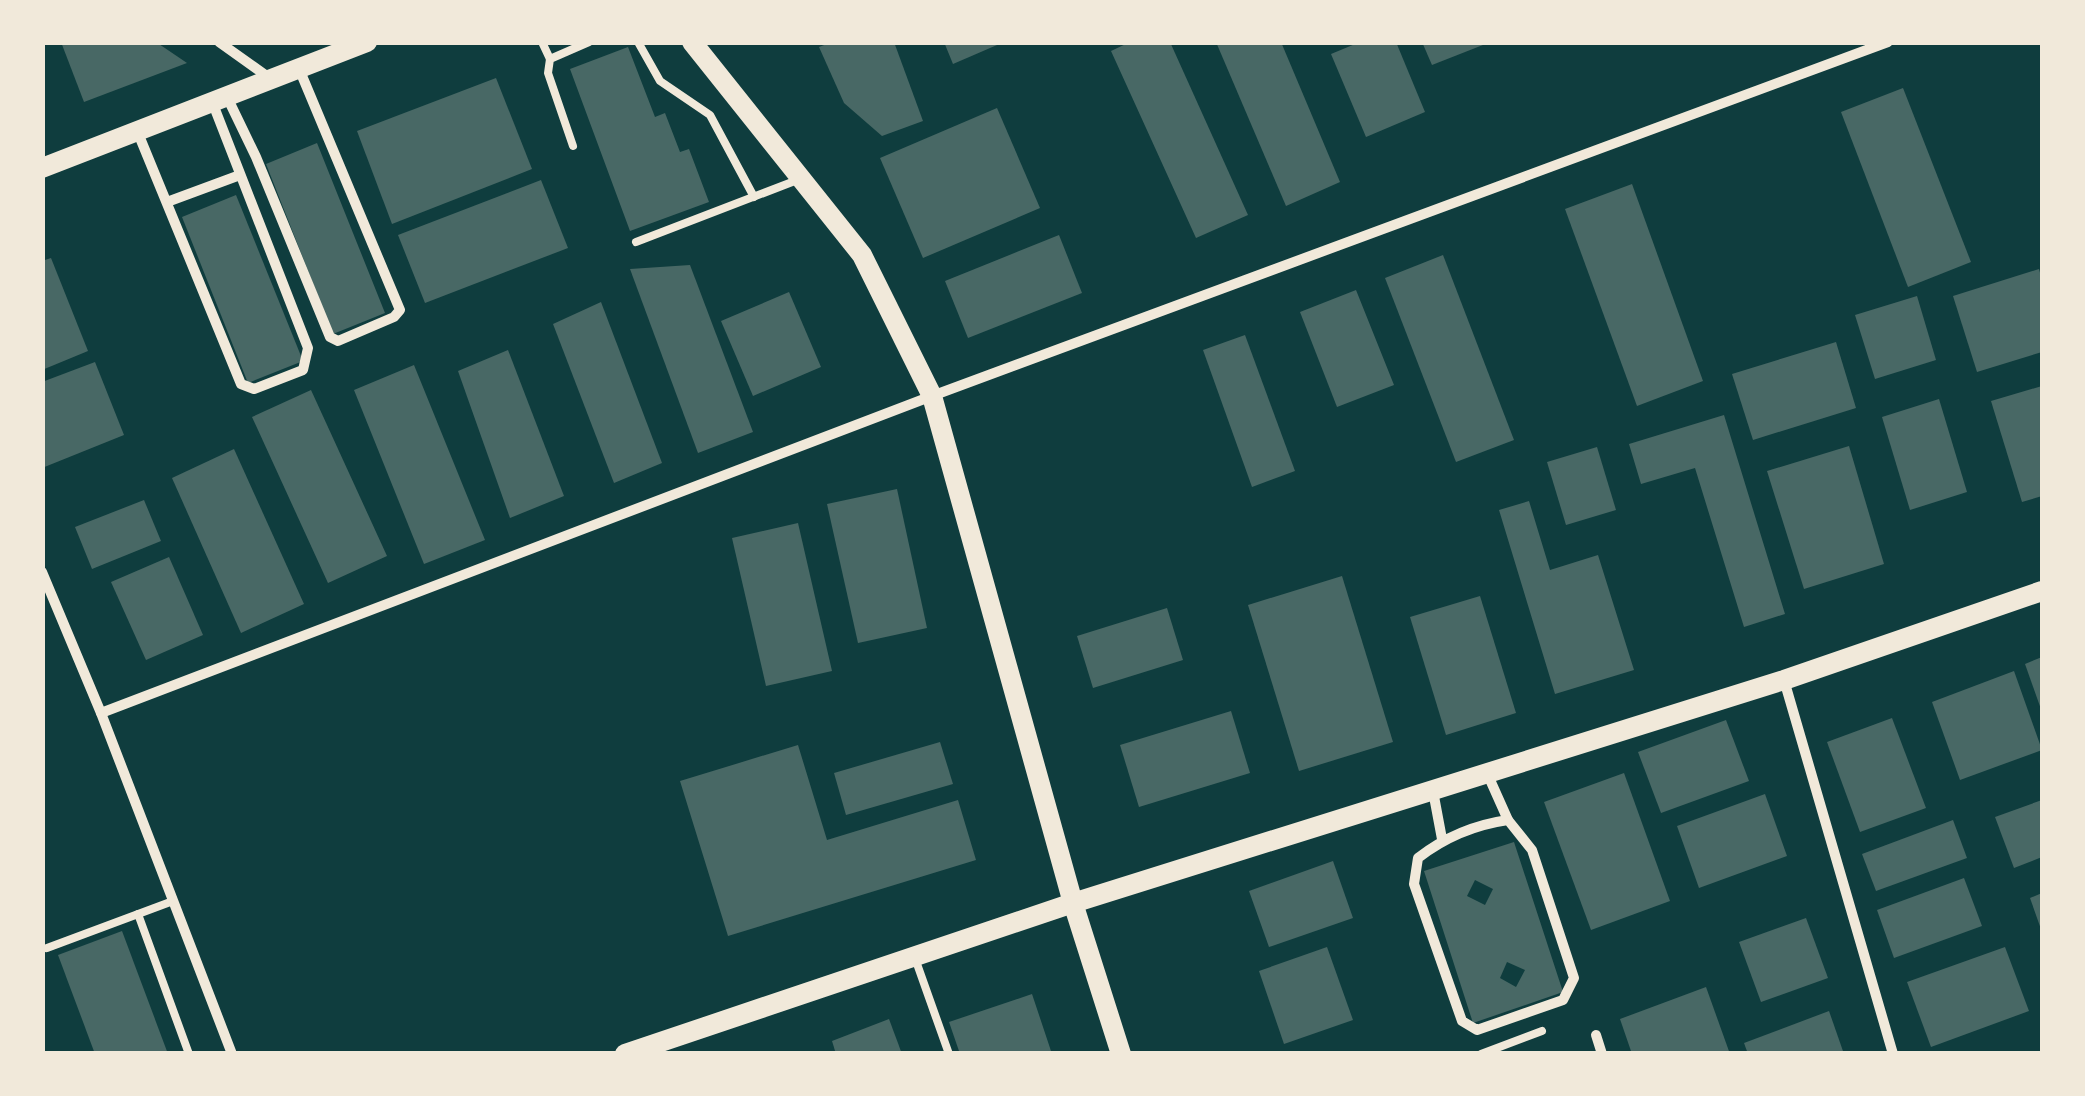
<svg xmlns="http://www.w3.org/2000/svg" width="2085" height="1096" font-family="Inter,sans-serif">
	<rect width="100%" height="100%" fill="#0f3d3e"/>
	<g fill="#486865" fill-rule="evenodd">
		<path d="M61,42H156L187,63L84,102Z"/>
		<path d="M832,42H894L923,121L882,136L844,103L819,47Z"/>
		<path d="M944,42H1004L953,64Z"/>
		<path d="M1130,42H1170L1248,215L1196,238L1111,51Z"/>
		<path d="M1216,42H1281L1340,182L1286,206Z"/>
		<path d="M1360,42H1396L1425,112L1366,137L1331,54Z"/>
		<path d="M1422,42H1488V43L1432,65Z"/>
		<path d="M628,47L655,117L665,113L680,152L689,149L709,202L630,231L570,69Z"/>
		<path d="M496,78L532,169L392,224L357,131Z"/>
		<path d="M1903,88L1971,262L1908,287L1841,112Z"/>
		<path d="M997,108L1040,208L923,258L880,158Z"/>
		<path d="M317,143L385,313L333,334L266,164Z"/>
		<path d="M541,180L568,248L425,303L398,235Z"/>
		<path d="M1632,184L1703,381L1637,406L1565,209Z"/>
		<path d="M236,195L303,361L248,383L182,217Z"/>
		<path d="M1059,235L1082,293L968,338L945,281Z"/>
		<path d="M1443,255L1514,440L1456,462L1385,278Z"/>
		<path d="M51,258L88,351L42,370V261Z"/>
		<path d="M690,265L753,432L698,453L630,269Z"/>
		<path d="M2039,269L2042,280V352L1977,372L1953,296Z"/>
		<path d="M1356,290L1394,385L1337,407L1300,312Z"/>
		<path d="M789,292L821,367L753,396L721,321Z"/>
		<path d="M1917,296L1936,360L1875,379L1855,315Z"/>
		<path d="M601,302L662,463L614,483L553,324Z"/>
		<path d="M1245,335L1295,471L1252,487L1203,350Z"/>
		<path d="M1836,342L1856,408L1753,440L1732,374Z"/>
		<path d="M508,350L564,496L510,518L458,371Z"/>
		<path d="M95,362L124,435L42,468V382Z"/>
		<path d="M414,365L485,540L424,564L354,390Z"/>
		<path d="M2042,386V496L2022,502L1991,401Z"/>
		<path d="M311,390L387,556L328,583L252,417Z"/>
		<path d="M1939,399L1967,492L1910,510L1882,417Z"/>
		<path d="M1724,415L1785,614L1744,627L1695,468L1641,484L1629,444Z"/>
		<path d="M1849,446L1884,564L1804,589L1767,471Z"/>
		<path d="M1597,447L1616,510L1566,525L1547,462Z"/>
		<path d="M234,449L304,604L241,633L172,478Z"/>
		<path d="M897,489L927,628L858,643L827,504Z"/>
		<path d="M144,500L161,541L92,569L75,527Z"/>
		<path d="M1529,501L1550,570L1598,555L1634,670L1555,694L1499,510Z"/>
		<path d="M798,523L832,671L766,686L732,538Z"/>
		<path d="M169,557L203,635L146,660L111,582Z"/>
		<path d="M1342,576L1393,742L1299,771L1248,605Z"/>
		<path d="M1480,596L1516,713L1446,735L1410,617Z"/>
		<path d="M1167,608L1183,660L1093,688L1077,636Z"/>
		<path d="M2042,657V712L2025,664Z"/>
		<path d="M2014,671L2042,750L1960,780L1932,702Z"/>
		<path d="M1231,711L1250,773L1139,807L1120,745Z"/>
		<path d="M1892,718L1926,808L1860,832L1827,742Z"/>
		<path d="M1726,720L1749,781L1661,813L1638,752Z"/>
		<path d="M940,742L953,784L846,815L834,773Z"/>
		<path d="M798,745L827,840L958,800L976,860L728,936L680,781Z"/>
		<path d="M1624,773L1670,901L1591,930L1544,802Z"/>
		<path d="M1765,794L1787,856L1699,888L1677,826Z"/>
		<path d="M2042,800V857L2014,868L1995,817Z"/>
		<path d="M1953,820L1967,858L1876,891L1862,854Z"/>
		<path d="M1514,842L1563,992L1473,1023L1424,871ZM1475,880L1493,889L1485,905L1467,896ZM1507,962L1525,970L1516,987L1500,978Z"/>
		<path d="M1333,861L1353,918L1269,947L1249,891Z"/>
		<path d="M1964,878L1982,926L1894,958L1877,910Z"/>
		<path d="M2042,893V932L2030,898Z"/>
		<path d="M1806,918L1828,978L1761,1002L1739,942Z"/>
		<path d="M122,931L168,1054H95L58,955Z"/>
		<path d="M1327,947L1353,1020L1284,1044L1259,971Z"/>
		<path d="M2005,947L2029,1011L1931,1047L1907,982Z"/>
		<path d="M1706,987L1730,1054H1632L1620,1019Z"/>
		<path d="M1032,994L1052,1054H960L949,1022Z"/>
		<path d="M1829,1011L1844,1054H1748L1744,1043Z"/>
		<path d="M889,1019L902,1054H836L832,1041Z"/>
	</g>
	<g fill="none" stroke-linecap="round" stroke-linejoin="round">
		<g stroke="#f1e9da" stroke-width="8">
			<path d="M542,42L550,59"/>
			<path d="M638,42L660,81L710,115L754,197"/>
			<path d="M573,146L548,73L550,59L589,42"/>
			<path d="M636,242L800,179"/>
			<path d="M138,914L189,1054"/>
			<path d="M47,948L173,901"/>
			<path d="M916,961L949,1054"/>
			<path d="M1481,1054L1542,1031"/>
		</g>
		<g stroke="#f1e9da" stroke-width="10">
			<path d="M219,42L271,79"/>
			<path d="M228,99L256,157L330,337L338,341L394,317L400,310L300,71"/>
			<path d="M138,133L241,384L254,389L303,370L308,348L213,104"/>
			<path d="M167,202L240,175"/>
			<path d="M42,572L101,713L232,1054"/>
			<path d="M1784,680L1893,1054"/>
			<path d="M101,713L932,396L1888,42"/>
			<path d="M1487,773L1508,820"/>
			<path d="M1433,791L1442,839"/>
			<path d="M1508,820L1532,850L1574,978L1563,1000L1477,1030L1462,1021L1414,884L1418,858C1445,837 1473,825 1508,820Z"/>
			<path d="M1596,1035L1602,1054"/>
		</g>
		<g stroke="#f1e9da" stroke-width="20">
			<path d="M692,42L862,255L932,396L1073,903L1121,1054"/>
			<path d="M42,168L367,42"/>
			<path d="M625,1054L1073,903L1784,680L2042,591"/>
		</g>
	</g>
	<rect width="2085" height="1096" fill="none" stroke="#f1e9da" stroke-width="90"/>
</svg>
